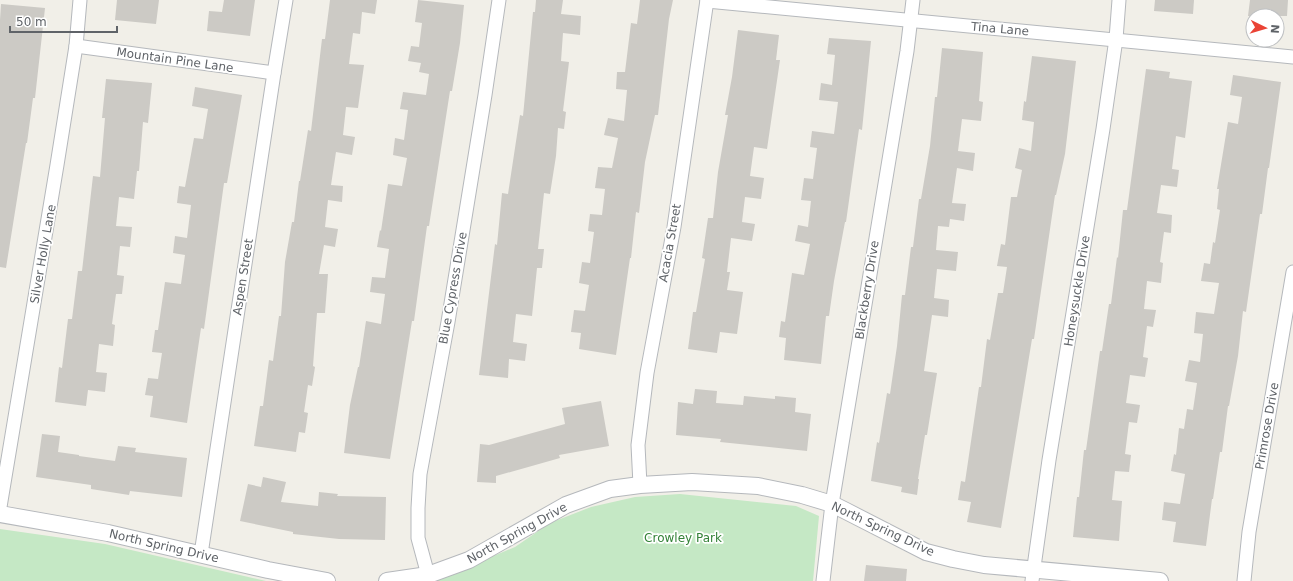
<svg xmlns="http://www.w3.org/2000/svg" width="1293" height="581" font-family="'DejaVu Sans',sans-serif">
	<rect width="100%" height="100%" fill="#f1efe8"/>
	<g fill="#c5e8c5">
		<path d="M680,494L796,506L819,516L813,581H434L515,547L550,523L591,507L635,497Z"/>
		<path d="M0,529L105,544L266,581H0Z"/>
	</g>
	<g fill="#cccac5">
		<path d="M117,0H159L156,24L115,20Z"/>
		<path d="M224,0H255L250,36L207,31L209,11L222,12Z"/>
		<path d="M330,0H377L375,14L362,12L360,34L353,33L349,64L364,65L358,108L346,107L343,135L355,137L352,155L336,152L331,185L343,186L342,202L328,200L325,227L338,229L335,247L324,245L319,274H328L325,313H317L313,366L315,367L312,386L308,385L304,412L308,413L305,433L299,432L296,452L254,446L260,406H263L269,360L273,361L279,316H281L285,262L292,222H294L299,181H300L308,130L311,131L322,39H325Z"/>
		<path d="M418,0L464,5L460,43L452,91H450L429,226H427L414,321H412L390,459L344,453L350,405L358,367H359L366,321L381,324L385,294L370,292L372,277L385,278L389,249L377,247L380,230L381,231L388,184L402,186L407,158L393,155L395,138L404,140L408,110L400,109L403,92L426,95L429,74L419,72L421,63L408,61L411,46L419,47L422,23L415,22Z"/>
		<path d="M536,0H563L561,14L581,16L580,35L563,33L561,61L569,62L563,111L566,112L564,129L558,128L556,156L550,194L544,193L538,249H544L542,268H537L532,316L516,314L513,342L527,344L525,361L509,359L508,378L479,375L495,244L497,245L502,193L508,194L520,115L523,116L533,12H535Z"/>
		<path d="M640,0H673L669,19L658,115H655L645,162L639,213L636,212L631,258H630L616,355L579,349L581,333L571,332L574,310L585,311L589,285L579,283L582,262L590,263L594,232L588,231L590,214L602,215L605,189L595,188L598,167L612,168L618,138L604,135L608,118L624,121L627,90L616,89L617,72H625L631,23L637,24Z"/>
		<path d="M1155,0H1194L1193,14L1154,11Z"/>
		<path d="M1250,0H1288L1287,16H1248Z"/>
		<path d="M1,4L45,8L35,98H33L27,143H26L6,268L0,267V20Z"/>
		<path d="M738,30L779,35L776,60H780L767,149L754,147L750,176L764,178L761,199L745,197L742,222L755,224L752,241L731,238L727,272H730L727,290L743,292L737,334L720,332L717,353L688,349L693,312H696L705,259L702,258L708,218H713L718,172L728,115H725L732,77Z"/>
		<path d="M829,38L871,41L862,130L859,129L846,222H845L834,281L829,316H826L821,364L784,360L786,338L779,337L781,321L785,322L792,273L804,275L810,244L795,241L798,225L808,227L811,201L801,200L804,178L813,179L817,148L810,147L812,131L834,134L838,102L819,100L821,83L832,85L835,55L827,54Z"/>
		<path d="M942,48L983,52L979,101L983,102L981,121L962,119L958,151L975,153L973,171L957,168L952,203L966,204L964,221L950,219L949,227L938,226L936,250L958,252L956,271L937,269L934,298L949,300L948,317L932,315L924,371L937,373L927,435H925L918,479H919L917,495L901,492L902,487L871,481L877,442L879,443L887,393L890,394L897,346L902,295H905L911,247H913L919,199H921L930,146L935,97H937Z"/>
		<path d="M1032,56L1076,61L1065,154L1056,195H1055L1034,339H1032L1001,528L967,522L971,502L958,500L961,481L965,482L979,387H981L987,339L990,340L998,293H1003L1007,267L997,266L1001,244L1005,245L1011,197H1017L1022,170L1015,168L1019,148L1031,151L1034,122L1022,120L1024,101L1026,102Z"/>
		<path d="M1146,69L1170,72L1169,78L1192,81L1185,138L1176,136L1172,169L1179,170L1177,187L1161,185L1157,213L1172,215L1171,233L1164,232L1160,262L1163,263L1161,283L1147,281L1144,309L1156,310L1153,327L1147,326L1143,357L1148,358L1145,377L1130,375L1126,403L1140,405L1137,423L1129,422L1125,454L1131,455L1129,472L1115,471L1112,500L1122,501L1119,541L1073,537L1077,497H1079L1084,450H1086L1100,351H1102L1109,304H1111L1117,257L1118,258L1123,210H1127Z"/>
		<path d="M1233,75L1281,82L1269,168H1268L1262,214H1260L1246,312L1243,311L1238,356L1229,406H1228L1222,452H1220L1213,499H1212L1206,546L1173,542L1176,522L1162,520L1164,502L1180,504L1185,474L1171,471L1174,454L1176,455L1179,428L1184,429L1187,409L1193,410L1197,383L1185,381L1189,360L1200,362L1203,334L1194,333L1196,312L1214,314L1219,283L1201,281L1204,263L1210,264L1213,242L1215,243L1220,210L1217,209L1219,189H1217L1228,122L1238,124L1242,97L1230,95Z"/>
		<path d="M106,79L152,83L148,123L143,122L139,171H137L134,199L119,197L116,226L132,227L130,247L120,246L117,275L124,276L122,294H116L112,324L115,325L113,346L99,344L96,372L107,373L105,392L88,390L86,406L55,402L59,367L62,368L68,319H72L78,271H82L93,176L100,177L105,118H102Z"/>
		<path d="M195,87L242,95L227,183H224L204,329L201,328L187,423L150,417L153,396L145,395L148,378L158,379L162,353L152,352L155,330H158L165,282L181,284L185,255L173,253L175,236L187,238L191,205L177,203L179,186L185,187L194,138L203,139L208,109L192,106Z"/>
		<path d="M695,389L717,391L716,403L743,405L744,396L775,399V396L796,398L795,412L811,414L807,451L720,442L721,439L676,435L678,402L693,404Z"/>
		<path d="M601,401L609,446L559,455L560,458L496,476V483L477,482L480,444L489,445L565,424L562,408Z"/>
		<path d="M42,434L60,436L58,452L79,455V456L115,461L118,446L136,448L135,452L187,458L182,497L130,491L129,495L91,489V485L36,477Z"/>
		<path d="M263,477L286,482L281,502L318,506L319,492L338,494L337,496L386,497L385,540L339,539L293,534V532L240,521L248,484L261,487Z"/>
		<path d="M866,565L907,569L906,581H864Z"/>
	</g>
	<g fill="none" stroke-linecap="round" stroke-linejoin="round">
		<defs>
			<g id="minor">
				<path d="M707,1L1293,57"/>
				<path d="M76,46L274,73"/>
				<path d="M640,485L638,445L647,373L674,227L707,0"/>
				<path d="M0,507L57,165L76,46L80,0"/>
				<path d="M201,554L274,73L286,0"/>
				<path d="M428,575L418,538V508L420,474L448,322L485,95L499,0"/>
				<path d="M823,581L832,504L907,51L913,0"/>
				<path d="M1032,581L1049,460L1103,129L1116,39L1119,0"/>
				<path d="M1244,581L1249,532L1293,272"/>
			</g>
			<g id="tertiary">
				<path d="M0,514L108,533L268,570L327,581"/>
				<path d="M387,581L428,575L469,560L566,505L610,489L640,485L692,482L758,486L802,495L832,504L846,511L926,552L953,559L984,565L1160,581"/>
			</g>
		</defs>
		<use href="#minor" stroke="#b5b8bc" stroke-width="15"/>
		<use href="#tertiary" stroke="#b5b8bc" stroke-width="18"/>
		<use href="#minor" stroke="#fff" stroke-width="13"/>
		<use href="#tertiary" stroke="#fff" stroke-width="16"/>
	</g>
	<g text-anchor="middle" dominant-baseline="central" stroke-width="3.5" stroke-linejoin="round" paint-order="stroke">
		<g font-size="12" fill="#5f6368" stroke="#fff">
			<text transform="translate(1000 29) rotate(5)">Tina Lane</text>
			<text transform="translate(175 60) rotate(8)">Mountain Pine Lane</text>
			<text transform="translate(670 243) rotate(-80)">Acacia Street</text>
			<text transform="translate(43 254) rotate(-80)">Silver Holly Lane</text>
			<text transform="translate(243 277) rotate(-81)">Aspen Street</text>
			<text transform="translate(453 288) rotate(-80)">Blue Cypress Drive</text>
			<text transform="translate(867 290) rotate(-81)">Blackberry Drive</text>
			<text transform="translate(1077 291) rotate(-81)">Honeysuckle Drive</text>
			<text transform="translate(1267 426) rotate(-80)">Primrose Drive</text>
			<text transform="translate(883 529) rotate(25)">North Spring Drive</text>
			<text transform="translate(517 533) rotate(-29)">North Spring Drive</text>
			<text transform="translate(164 546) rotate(13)">North Spring Drive</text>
		</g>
		<g font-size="12" fill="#348238" stroke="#fff">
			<text x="683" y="538">Crowley Park</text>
		</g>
	</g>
	<g transform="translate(1265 28) rotate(95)"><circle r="19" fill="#ffffff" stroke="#bfc1c3"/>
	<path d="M0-3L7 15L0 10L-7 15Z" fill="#ea4335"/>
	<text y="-6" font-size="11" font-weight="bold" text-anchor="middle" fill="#5f6368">N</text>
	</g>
	<path d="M10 26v6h107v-6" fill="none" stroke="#5f6368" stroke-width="2"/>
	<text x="16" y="26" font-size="12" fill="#5f6368" stroke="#ffffff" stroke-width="3" paint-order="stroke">50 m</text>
</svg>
